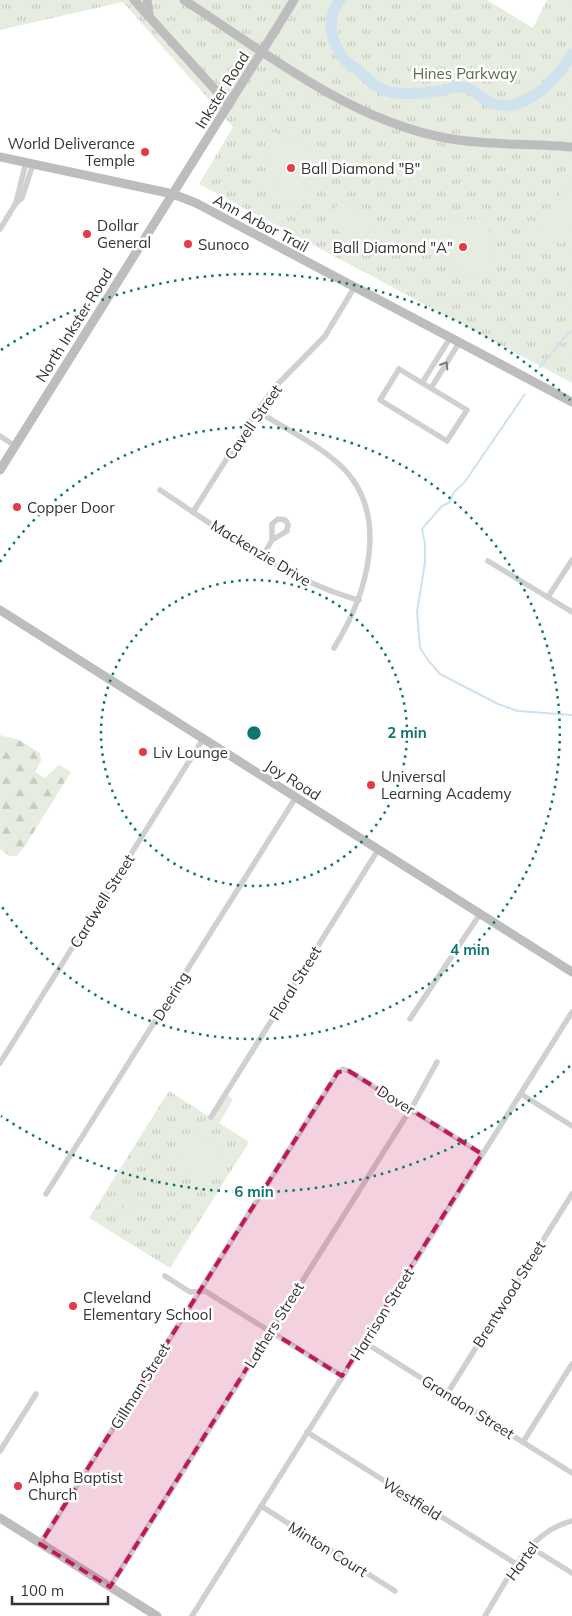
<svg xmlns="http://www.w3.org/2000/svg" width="572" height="1616" font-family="Mulish,sans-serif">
	<defs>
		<pattern id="forest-firs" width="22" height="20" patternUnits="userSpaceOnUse" patternTransform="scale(1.25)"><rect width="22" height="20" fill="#e6ecdf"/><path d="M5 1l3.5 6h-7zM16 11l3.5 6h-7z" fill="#c6cbc0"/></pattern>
		<pattern id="park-tufts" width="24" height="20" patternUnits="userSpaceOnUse" patternTransform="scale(1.25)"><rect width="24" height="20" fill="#e6ecdf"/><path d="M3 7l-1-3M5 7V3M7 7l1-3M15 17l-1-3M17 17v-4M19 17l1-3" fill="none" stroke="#c6cbc0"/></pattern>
	</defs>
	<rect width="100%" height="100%" fill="#fff"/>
	<path fill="url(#forest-firs)" d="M0,735L19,740L40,753L41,761L35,772L45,778L59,765L71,772L25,846L17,856H10L0,849Z"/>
	<g fill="url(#park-tufts)">
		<path d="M0,0H487L533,28L547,0H572V383L199,184L233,127L123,2L0,30Z"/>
		<path d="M169,1091L211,1118L226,1094L233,1099L219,1123L249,1142L170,1268L89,1218Z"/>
	</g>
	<g fill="#e6ecdf">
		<path d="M269,130L323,152L302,206C269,193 256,164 269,130Z"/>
		<path d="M562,189L572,191V217L562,244L543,238L540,233Z"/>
		<path d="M339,201L376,219L364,244L327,226Z"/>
		<path d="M489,219L491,277C455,277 432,256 430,220Z"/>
		<path d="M191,1131L225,1152L204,1186C180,1170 176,1156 191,1131Z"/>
		<path d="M121,1185L130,1190L118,1210L109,1204Z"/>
		<path d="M133,1192L142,1198L130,1217L121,1211Z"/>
	</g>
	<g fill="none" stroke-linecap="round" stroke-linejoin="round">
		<g stroke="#cfe2ee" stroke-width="2">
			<path d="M540,367L568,333L572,331"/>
			<path d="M525,394L464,483L454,492L450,502L442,506L422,529L425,544V562L417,612L420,648L428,660L440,674L498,704L518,711L572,715"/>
		</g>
		<path stroke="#cfe2ee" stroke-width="11" d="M340,0C325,19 331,42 344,59C348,64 355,67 359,71C369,80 377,89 390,92C406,95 428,93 444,90C450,89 456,86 462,87C475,88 479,98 491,103C523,116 557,79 572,54"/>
		<g stroke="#d0d0d0" stroke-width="5.5">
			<path d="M16,203L26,162"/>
			<path d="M0,229L16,203L22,198L33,164"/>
			<path d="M399,369L467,410L447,441L380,400Z"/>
			<path d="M422,383L450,338"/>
			<path d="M431,388L459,343"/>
			<path d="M257,411C284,428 316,443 340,465C392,514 367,595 334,648"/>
			<path d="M0,436L15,446"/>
			<path d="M160,490C219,529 290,582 359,600"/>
			<path d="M193,512L257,411L277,385L325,336L354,288"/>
			<path d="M263,556L272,540L287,531L288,524L285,520L278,519L272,524V540"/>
			<path d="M488,561L572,612"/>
			<path d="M548,597L572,560"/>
			<path d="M410,1019L480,914"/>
			<path d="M0,1063L203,739"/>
			<path d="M521,1094L572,1126"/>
			<path d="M211,1117L378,850"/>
			<path d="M46,1194L296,797"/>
			<path d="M165,1276L190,1292L205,1291L342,1376"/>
			<path d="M364,1342L572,1473"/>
			<path d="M447,1394L572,1194"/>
			<path d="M307,1432L518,1565"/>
			<path d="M523,1442L572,1364"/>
			<path d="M0,1451L36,1394"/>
			<path d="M261,1506L395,1591"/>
			<path d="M40,1544L338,1072L343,1069L349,1071L482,1154"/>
			<path d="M530,1547L572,1573"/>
			<path d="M110,1587L415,1102L437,1062"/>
			<path d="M192,1616L572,1012"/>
			<path d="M485,1616C507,1581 528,1531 572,1521"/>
		</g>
		<g stroke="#bdbdbd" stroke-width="9">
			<path d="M134,0L229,105"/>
			<path d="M147,0L149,14"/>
			<path d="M184,0C263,51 343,115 436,136C481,146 527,143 572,147"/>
			<path d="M273,34L294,0"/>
			<path d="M0,157L173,194L196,203L572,402"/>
			<path d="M0,470L252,67"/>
			<path d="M0,610L572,972"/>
			<path d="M0,1518L157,1616"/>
		</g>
		<path stroke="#bdbdbd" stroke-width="9" d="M252,67L273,34"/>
	</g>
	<defs><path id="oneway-chevron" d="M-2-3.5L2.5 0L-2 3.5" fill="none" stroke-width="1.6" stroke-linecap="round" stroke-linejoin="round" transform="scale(1.25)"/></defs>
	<use stroke="#7a7a7a" href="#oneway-chevron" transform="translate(445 365) rotate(-57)"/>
	<path fill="#c2185b" fill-opacity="0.2" stroke="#c2185b" stroke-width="4" stroke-dasharray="10 6" stroke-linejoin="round" d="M349,1071L482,1154L342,1376L270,1331L110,1587L40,1544L338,1072Z"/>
	<g fill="none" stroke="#0f766e" stroke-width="2.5" stroke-dasharray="2.5 5">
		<circle cx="254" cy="733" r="153"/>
		<path d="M0 562A306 306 0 1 1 0 904"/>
		<path d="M570 1066A459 459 0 0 1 1 1116M1 350A459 459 0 0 1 570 400"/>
	</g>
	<g fill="#e63946" stroke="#fff" stroke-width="2">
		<circle cx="145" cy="152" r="5"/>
		<circle cx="291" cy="168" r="5"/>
		<circle cx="87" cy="234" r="5"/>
		<circle cx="188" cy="244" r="5"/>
		<circle cx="463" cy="247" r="5"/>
		<circle cx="17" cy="507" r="5"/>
		<circle cx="143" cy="752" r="5"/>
		<circle cx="371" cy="785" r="5"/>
		<circle cx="73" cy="1306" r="5"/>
		<circle cx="18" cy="1486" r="5"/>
	</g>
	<g text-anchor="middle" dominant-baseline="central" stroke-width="5" stroke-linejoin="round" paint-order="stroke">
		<g font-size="15" fill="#56703f" stroke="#fff">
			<text x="465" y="73">Hines Parkway</text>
		</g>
		<g font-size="15" fill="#333" stroke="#fff">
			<text transform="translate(222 90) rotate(-58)">Inkster Road</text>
			<text transform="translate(261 223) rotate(28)">Ann Arbor Trail</text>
			<text transform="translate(74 325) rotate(-58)">North Inkster Road</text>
			<text transform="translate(253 422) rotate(-55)">Cavell Street</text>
			<text transform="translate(261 553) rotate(31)">Mackenzie Drive</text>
			<text transform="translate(293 780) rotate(32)">Joy Road</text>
			<text transform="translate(102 901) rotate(-58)">Cardwell Street</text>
			<text transform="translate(295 983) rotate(-58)">Floral Street</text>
			<text transform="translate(171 996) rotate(-58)">Deering</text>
			<text transform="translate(396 1100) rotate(32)">Dover</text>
			<text transform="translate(509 1294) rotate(-58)">Brentwood Street</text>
			<text transform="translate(382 1314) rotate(-58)">Harrison Street</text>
			<text transform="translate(274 1325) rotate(-58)">Lathers Street</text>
			<text transform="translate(140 1386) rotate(-58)">Gillman Street</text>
			<text transform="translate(468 1407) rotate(32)">Grandon Street</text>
			<text transform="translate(412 1499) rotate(32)">Westfield</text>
			<text transform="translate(328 1549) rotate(32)">Minton Court</text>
			<text transform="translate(522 1561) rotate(-54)">Hartel</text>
		</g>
		<g font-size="15" fill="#333" stroke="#fff" text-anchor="start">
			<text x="135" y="143" text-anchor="end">World Deliverance<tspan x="135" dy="17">Temple</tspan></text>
			<text x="301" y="168">Ball Diamond "B"</text>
			<text x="97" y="225">Dollar<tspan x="97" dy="17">General</tspan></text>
			<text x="198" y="244">Sunoco</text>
			<text x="453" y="247" text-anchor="end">Ball Diamond "A"</text>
			<text x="27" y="507">Copper Door</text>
			<text x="153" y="752">Liv Lounge</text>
			<text x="381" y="776">Universal<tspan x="381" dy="17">Learning Academy</tspan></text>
			<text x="83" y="1297">Cleveland<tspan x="83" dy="17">Elementary School</tspan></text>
			<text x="28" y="1477">Alpha Baptist<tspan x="28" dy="17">Church</tspan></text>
		</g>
	</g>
	<circle cx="254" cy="733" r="8" fill="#0f766e" stroke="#fff" stroke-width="2.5"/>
	<g font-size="15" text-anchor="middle" font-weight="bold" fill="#0f766e" stroke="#fff" stroke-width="5" stroke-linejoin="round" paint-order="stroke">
		<text x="407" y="738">2 min</text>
		<text x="470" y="955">4 min</text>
		<text x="254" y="1197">6 min</text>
	</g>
	<path d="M12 1596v8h96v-8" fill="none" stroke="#333333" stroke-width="2.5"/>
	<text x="20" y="1596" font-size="15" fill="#333333" stroke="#ffffff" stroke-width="4" paint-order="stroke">100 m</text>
</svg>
